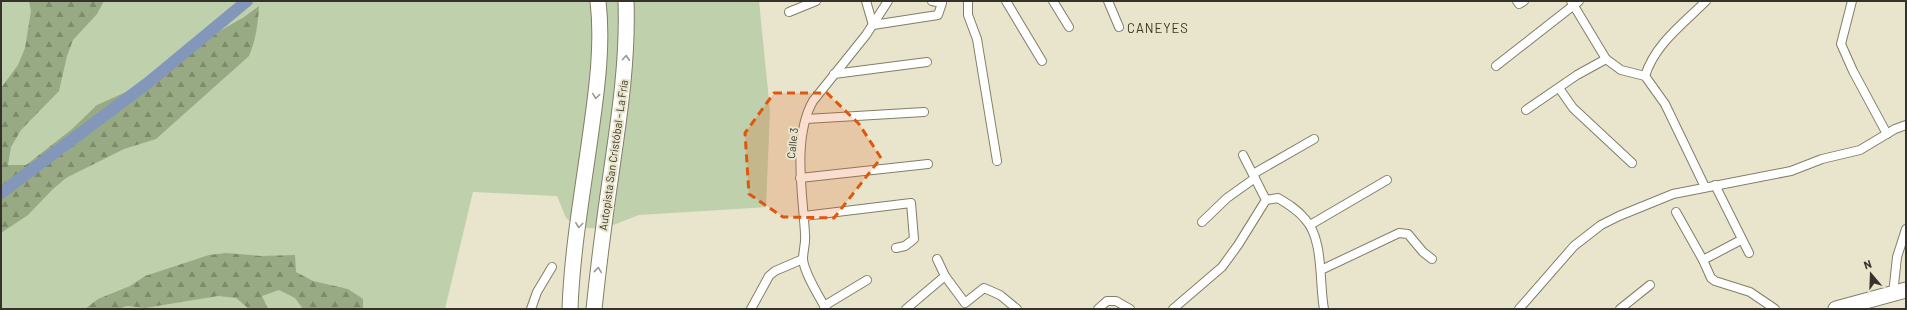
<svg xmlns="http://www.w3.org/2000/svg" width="1907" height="310" font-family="Barlow,sans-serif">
	<defs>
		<pattern id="forest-firs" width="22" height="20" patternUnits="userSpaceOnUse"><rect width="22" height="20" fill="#98aa83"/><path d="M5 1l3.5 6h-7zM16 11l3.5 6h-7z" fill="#7d8b6b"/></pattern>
	</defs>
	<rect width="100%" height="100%" fill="#e9e5cc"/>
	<path fill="#bfd0ac" d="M1,1H759L770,111L766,207L639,215L603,229L578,227L566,218L557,196L473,192L445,309H1Z"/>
	<g fill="url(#forest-firs)">
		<path d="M29,1H104L97,14L73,40L67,56L59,91L21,130L11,147L8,165H26L71,130L97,105L166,74L194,46L244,17L259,6C258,24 256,39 249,56L156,139L124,149L66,178L53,189L28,215L1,233V88L18,65L25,48L31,11Z"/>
		<path d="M226,253L261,256L295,255L296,272L313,281L348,289L363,299V309H303L295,298L279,290L262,296L268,309H249L236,298L218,296L145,308L127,306L118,309H85L98,299L130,286L145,276L209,255Z"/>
	</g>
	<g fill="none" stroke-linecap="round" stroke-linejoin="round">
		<path stroke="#8397ba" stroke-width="12" d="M1,193L149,82L247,1"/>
		<defs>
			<g id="minor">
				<path d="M866,1L873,25L938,15L942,3L932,1"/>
				<path d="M968,1V15L977,39L997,161"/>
				<path d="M1006,1L1042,61"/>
				<path d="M1053,1L1069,27"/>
				<path d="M1108,1L1119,27"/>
				<path d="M1517,1L1519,4L1524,1"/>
				<path d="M1571,1L1606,59"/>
				<path d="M1852,1L1841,44L1853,71L1887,134"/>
				<path d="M789,12L816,1"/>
				<path d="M1496,66L1579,1"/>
				<path d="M834,74L927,62"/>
				<path d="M1645,76C1655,44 1683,24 1706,1"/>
				<path d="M1559,88L1573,108L1632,163"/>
				<path d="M1526,110L1577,75L1606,59L1621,70L1645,76L1665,104L1705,187"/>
				<path d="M806,119L924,112"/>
				<path d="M1243,155L1266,200"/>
				<path d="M1253,174L1314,139"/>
				<path d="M800,178L928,164"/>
				<path d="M1715,185L1749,253"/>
				<path d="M1676,212L1703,260L1741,240"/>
				<path d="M804,216L911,203L914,239L905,246L896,248"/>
				<path d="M1202,222L1227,198L1255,178"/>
				<path d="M1310,225L1387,180"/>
				<path d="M937,259L945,276L965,303L984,288L1000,295L1017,309"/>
				<path d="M1703,260L1711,278L1715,281L1750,292L1775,309"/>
				<path d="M1321,270L1399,233L1408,234L1423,252L1432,259"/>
				<path d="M1893,294L1897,257L1906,229"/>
				<path d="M824,306L867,280"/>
				<path d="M531,309L537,292L552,267"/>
				<path d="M751,309L769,276L775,271L803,259"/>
				<path d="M826,309C819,296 804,273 803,259C803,251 806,243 805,234C803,194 792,138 813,101L866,35L888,1"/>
				<path d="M906,309L945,276"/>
				<path d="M1098,309L1107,301H1116L1130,309"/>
				<path d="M1173,309L1222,267L1238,245L1266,200L1278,198C1288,204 1298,210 1305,219C1324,239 1319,283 1324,309"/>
				<path d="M1519,309L1574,246L1601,225L1619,216L1673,194L1791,171L1822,159L1860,150L1895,129L1906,125"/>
				<path d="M1620,309L1650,285"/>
			</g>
			<g id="motorway">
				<path d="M570,309C572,250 583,190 591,131C597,88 603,44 598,1"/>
				<path d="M594,309C599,262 605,214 612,167C620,112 628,57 626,1"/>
				<path d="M1836,309L1906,290"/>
			</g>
		</defs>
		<use href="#minor" stroke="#827e68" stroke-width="10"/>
		<use href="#motorway" stroke="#827e68" stroke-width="17"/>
		<use href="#minor" stroke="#fff" stroke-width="8"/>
		<use href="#motorway" stroke="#fff" stroke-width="15"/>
	</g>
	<defs><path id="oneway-chevron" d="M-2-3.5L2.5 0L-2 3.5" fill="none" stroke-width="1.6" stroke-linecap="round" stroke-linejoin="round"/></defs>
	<g stroke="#9a9894">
		<use href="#oneway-chevron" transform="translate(626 58) rotate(-86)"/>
		<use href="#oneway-chevron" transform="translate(596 96) rotate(98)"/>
		<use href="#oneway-chevron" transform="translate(579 225) rotate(97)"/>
		<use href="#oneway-chevron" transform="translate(598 270) rotate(-84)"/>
	</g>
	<path fill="#df570d" fill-opacity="0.2" stroke="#df570d" stroke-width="3" stroke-dasharray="8 5" stroke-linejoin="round" d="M774,93H827L859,124L881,158L834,218L783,217L749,194L745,133Z"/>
	<g text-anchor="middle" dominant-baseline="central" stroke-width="4" stroke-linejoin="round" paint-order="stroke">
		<g font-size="11" fill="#343229" stroke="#e9e5cc">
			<text transform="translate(792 143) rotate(-84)">Calle 3</text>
			<text transform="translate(613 155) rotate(-82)">Autopista San Cristóbal - La Fría</text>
		</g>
		<g font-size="13" letter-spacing="1" fill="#383420" stroke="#e9e5cc">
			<text x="1158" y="28">CANEYES</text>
		</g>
	</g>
	<rect width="1907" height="310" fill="none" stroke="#343229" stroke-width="4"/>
	<g transform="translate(1871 274) rotate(341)" stroke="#e9e5cc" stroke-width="3" paint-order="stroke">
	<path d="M0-3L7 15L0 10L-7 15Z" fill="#343229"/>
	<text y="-6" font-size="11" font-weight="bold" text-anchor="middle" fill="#343229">N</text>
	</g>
</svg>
